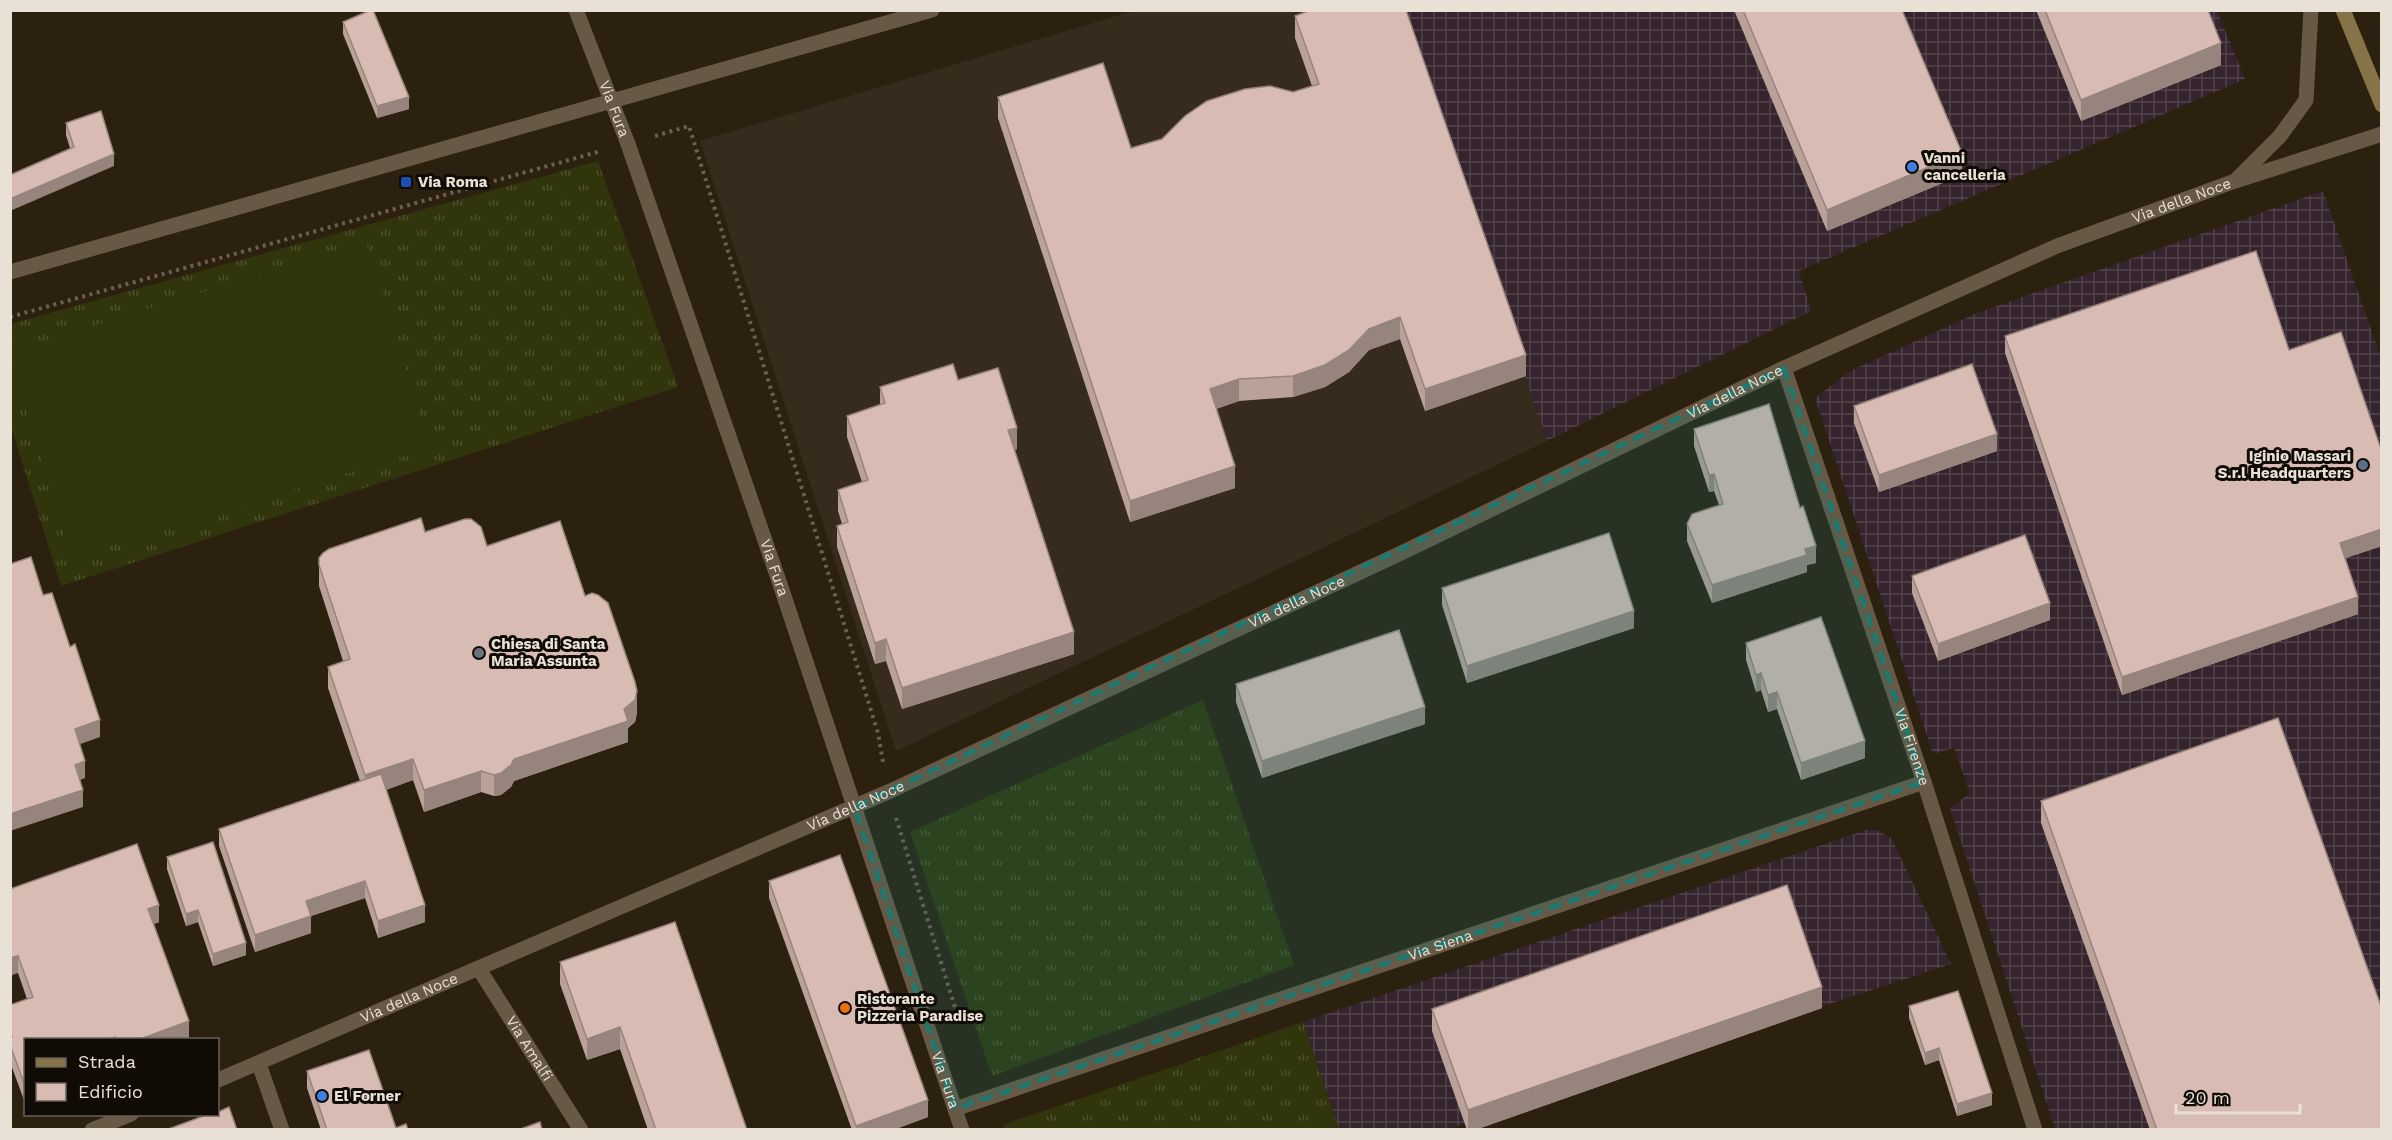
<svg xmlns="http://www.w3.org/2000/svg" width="2392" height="1140" font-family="'Work Sans',sans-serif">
	<defs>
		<pattern id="industrial-grid" width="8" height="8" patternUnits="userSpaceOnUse" patternTransform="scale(1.5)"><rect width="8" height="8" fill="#35242d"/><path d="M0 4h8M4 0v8" fill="none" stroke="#52444b"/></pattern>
		<pattern id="grass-tufts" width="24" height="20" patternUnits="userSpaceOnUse" patternTransform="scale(1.5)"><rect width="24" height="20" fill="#30350b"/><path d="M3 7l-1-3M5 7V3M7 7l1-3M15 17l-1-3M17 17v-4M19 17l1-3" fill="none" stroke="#4e522e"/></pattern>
	</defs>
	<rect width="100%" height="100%" fill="#2c200e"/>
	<g fill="url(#industrial-grid)">
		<path d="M1399,11H2217L2245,79L1799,271L1811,311L1547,441Z"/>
		<path d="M2323,191L2381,358V1129H2055L1950,808L1970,793L1954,748L1933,754L1815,398L1850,371L1977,313Z"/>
		<path d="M1866,830H1877L1892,839L1951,964L1448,1129H1339L1303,1022Z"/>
	</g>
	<path fill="#372b1d" d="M1133,11H1399L1547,441L896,751L700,141Z"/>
	<g fill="url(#grass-tufts)">
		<path d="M598,161L678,387L61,586L11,427L10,324Z"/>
		<path d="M1203,700L1294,965L992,1076L910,832Z"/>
		<path d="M1303,1022L1339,1129H1004L1003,1125Z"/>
	</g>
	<path fill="#30350b" d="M366,242L430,448L71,558L11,360V351Z"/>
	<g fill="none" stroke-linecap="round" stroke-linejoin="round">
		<g stroke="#6b6050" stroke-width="4" stroke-dasharray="3 4.5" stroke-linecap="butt">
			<path d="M655,136L689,126L878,733L883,762"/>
			<path d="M10,317L601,151"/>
			<path d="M896,818L958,1017"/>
		</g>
		<g stroke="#675946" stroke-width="15">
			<path id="s1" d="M576,10L628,144L780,584L962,1130"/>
			<path d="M2237,179L2280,136L2306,100L2311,10"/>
			<path d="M10,272L932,10"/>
			<path id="s2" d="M1784,368L1924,782L2035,1130"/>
			<path id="s3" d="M479,969L581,1130"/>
			<path d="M259,1064L282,1130"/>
			<path id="s4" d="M218,1080L888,792L1397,555L1784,368L2057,246L2235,181L2382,134"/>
			<path id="s5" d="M955,1109L1924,782"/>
			<path d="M92,1130L131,1114"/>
		</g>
		<path stroke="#867347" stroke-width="15" d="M2343,10L2382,105"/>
	</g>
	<g fill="#baa29a">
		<path d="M1734,10H1902L1962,175L1827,231Z"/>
		<path d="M2036,10H2208L2221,65L2081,121Z"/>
		<path d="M1295,16L1526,376L1425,411L1400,339L1369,350L1349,372L1325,387L1293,397L1239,401L1216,409L1235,488L1130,522L998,118V97L1131,148L1162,139L1312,86L1295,38Z"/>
		<path d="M343,22L409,109L377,118L343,34Z"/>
		<path d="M66,123L114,166L70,148L66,135Z"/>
		<path d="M2005,336L2289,350L2382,546L2345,558L2358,614L2122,695L2005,353Z"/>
		<path d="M958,380L1017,449L1014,450L1074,654L902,709L886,661L875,664L837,547V526L842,524L838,511V490L862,482L847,437V416L880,405V387Z"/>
		<path d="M1854,406L1997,451L1879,492L1854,423Z"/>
		<path d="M1694,429L1816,563L1807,565V572L1712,603L1687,541V524L1719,505L1714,491L1709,492L1694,446Z"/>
		<path d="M425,532L487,546L585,596L637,713L635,722L628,728V742L514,781L511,787L501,795L494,796L481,792L424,812L413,780L386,790L425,922L378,938L365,898L311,916V933L255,952L219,846V829L360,781L328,688V667L343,661L319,586V565Z"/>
		<path d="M1912,576L2050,620L1938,661L1912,593Z"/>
		<path d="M1442,588L1634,628L1467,683L1442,605Z"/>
		<path d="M1746,643L1865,758L1801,780L1777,709L1768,712L1761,690L1756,692L1746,660Z"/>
		<path d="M1236,684L1425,724L1262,778L1236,702Z"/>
		<path d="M2041,801L2382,1130H2150L2041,823Z"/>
		<path d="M167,857L246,955L213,966L198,922L186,926L167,869Z"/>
		<path d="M769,881L928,1117L893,1130H852L769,898Z"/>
		<path d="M10,889L159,922L154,924L189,1038L185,1040H26V1099L24,1100L10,1062V1005L27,999L18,973Z"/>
		<path d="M560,962L747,1130H648L620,1049L587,1060L560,984Z"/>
		<path d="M1909,1006L1992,1105L1957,1116L1939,1060L1925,1065L1909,1018Z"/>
		<path d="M1822,1008L1475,1130H1467L1432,1031V1009Z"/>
		<path d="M307,1071L396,1128L408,1130H321L307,1088Z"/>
	</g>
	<g fill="#97847d">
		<path d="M2221,43V65L2081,121V100Z"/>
		<path d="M409,97V109L377,118V106Z"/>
		<path d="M1962,153V175L1827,231V210Z"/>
		<path d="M114,154V166L10,211V199Z"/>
		<path d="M1400,317V339L1369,350L1349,372L1325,387L1293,397V376L1369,329Z"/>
		<path d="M1526,355V376L1425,411V389Z"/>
		<path d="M1239,379V401L1210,411V389Z"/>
		<path d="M1017,428V449L1008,452V430Z"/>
		<path d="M1997,434V451L1879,492V475Z"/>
		<path d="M1235,466V488L1130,522V501Z"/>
		<path d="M1714,474V491L1709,492V475Z"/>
		<path d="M2382,529V546L2340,560V543Z"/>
		<path d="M1816,546V563L1807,565V572L1712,603V585L1805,549Z"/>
		<path d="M2358,597V614L2122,695V677Z"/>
		<path d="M2050,603V620L1938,661V644Z"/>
		<path d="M1634,611V628L1467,683V666Z"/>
		<path d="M1074,632V654L902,709V688Z"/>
		<path d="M886,639V661L875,664V643Z"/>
		<path d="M1761,673V690L1756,692V675Z"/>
		<path d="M637,691V713L635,722L628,728V742L514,781L511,787L501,795L494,796V775L514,759L624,709Z"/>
		<path d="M1777,692V709L1768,712V695Z"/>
		<path d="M1425,707V724L1262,778V761Z"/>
		<path d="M100,720V737L75,746V729Z"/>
		<path d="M1865,741V758L1801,780V763Z"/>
		<path d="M413,759V780L365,797V775Z"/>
		<path d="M85,761V778L75,782V765Z"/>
		<path d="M481,771V792L424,812V790Z"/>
		<path d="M83,790V807L10,831V814Z"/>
		<path d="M365,881V898L311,916V933L255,952V935L306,901Z"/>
		<path d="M159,905V922L148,926V909Z"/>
		<path d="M425,905V922L378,938V921Z"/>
		<path d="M198,910V922L186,926V914Z"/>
		<path d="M246,943V955L213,966V954Z"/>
		<path d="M18,956V973L10,976V958Z"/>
		<path d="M1822,987V1008L1475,1130H1468V1110Z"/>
		<path d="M189,1021V1038L185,1040H138Z"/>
		<path d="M620,1027V1049L587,1060V1039Z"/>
		<path d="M1939,1048V1060L1925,1065V1053Z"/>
		<path d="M26,1082V1099L24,1100V1083Z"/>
		<path d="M1992,1093V1105L1957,1116V1104Z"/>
		<path d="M928,1100V1117L893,1130H856V1126Z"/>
	</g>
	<g fill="#d8bcb3" stroke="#97847d" stroke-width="1.5">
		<path d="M371,10H373L409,97L377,106L343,22Z"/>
		<path d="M1311,10H1406L1526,355L1425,389L1400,317L1369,329L1349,350L1325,365L1293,376L1239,379L1210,389L1235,466L1130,501L998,97L1103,63L1131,148L1162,139L1185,116L1207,101L1245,89L1270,86L1293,92L1319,84L1295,16Z"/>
		<path d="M1743,10H1902L1962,153L1827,210Z"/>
		<path d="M2045,10H2208L2221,43L2081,100Z"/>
		<path d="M101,111L114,154L10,199V175L74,147L66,123Z"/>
		<path d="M2256,251L2289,350L2341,332L2382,452V529L2340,543L2358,597L2122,677L2005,336Z"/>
		<path d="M953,364L958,380L998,368L1017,428L1008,430L1074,632L902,688L886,639L875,643L837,526L848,522L838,490L868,480L847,416L885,403L880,387Z"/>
		<path d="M1972,364L1997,434L1879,475L1854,406Z"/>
		<path d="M1769,404L1800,508L1803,506L1816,546L1805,549L1807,555L1712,585L1687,524L1692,514L1723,504L1714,474L1709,475L1694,429Z"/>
		<path d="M421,518L425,532L465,519H471L481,527L487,546L560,521L585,596L592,593L598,595L608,603L635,682L637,691L635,700L624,709L628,721L514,759L511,765L501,773L494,775L481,771L424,790L413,759L365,775L328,667L350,659L319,565V558L323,553L329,549Z"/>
		<path d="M1609,533L1634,611L1467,666L1442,588Z"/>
		<path d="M2025,535L2050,603L1938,644L1912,576Z"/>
		<path d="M31,557L43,595L52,593L70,647L75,644L100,720L75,729L85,761L75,765L83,790L10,814V564Z"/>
		<path d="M1821,617L1865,741L1801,763L1777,692L1768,695L1761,673L1756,675L1746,643Z"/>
		<path d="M1399,630L1425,707L1262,761L1236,684Z"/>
		<path d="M2278,718L2382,1009V1130H2157L2041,801Z"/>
		<path d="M381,774L425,905L378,921L365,881L306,901L311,916L255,935L219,829Z"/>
		<path d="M213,842L246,943L213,954L198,910L186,914L167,857Z"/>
		<path d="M137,844L159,905L148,909L189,1021L138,1040H116L115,1037L109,1040H26V1082L24,1083L10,1045V1037H12L10,1032V1005L33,997L18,956L10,958V889Z"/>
		<path d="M840,855L928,1100L856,1126L769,881Z"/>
		<path d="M1787,885L1822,987L1468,1110L1432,1009Z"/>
		<path d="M675,922L747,1130H656L620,1027L587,1039L560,962Z"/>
		<path d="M1958,991L1992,1093L1957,1104L1939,1048L1925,1053L1909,1006Z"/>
		<path d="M369,1050L396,1128L406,1124L408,1130H327L307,1071Z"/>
		<path d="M229,1107L237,1130H166L209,1114H218V1112Z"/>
		<path d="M540,1122L542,1130H518Z"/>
	</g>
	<path fill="#1a7b73" fill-opacity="0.2" stroke="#1a7b73" stroke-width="4.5" stroke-dasharray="12 8" stroke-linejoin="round" d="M1784,368L1924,782L955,1109L854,807Z"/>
	<g fill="#3f7fe0" stroke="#100b05" stroke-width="2">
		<circle cx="1912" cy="167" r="6"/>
		<circle cx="322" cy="1096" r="6"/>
	</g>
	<rect fill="#1a4fb4" stroke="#100b05" stroke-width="2" x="400" y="176" width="12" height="12" rx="3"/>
	<circle fill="#5c6f8a" stroke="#100b05" stroke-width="2" cx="2363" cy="465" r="6"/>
	<circle fill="#6b7280" stroke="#100b05" stroke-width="2" cx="479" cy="653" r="6"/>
	<circle fill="#e8710a" stroke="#100b05" stroke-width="2" cx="845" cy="1008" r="6"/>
	<g text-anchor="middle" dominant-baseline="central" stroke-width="6" stroke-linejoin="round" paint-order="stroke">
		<g font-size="15" fill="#eae1d6" stroke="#100b05">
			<text stroke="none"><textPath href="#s1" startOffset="106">Via Fura</textPath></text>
			<text stroke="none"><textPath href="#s4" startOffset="2152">Via della Noce</textPath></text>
			<text stroke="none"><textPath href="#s4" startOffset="1666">Via della Noce</textPath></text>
			<text stroke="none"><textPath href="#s1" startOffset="592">Via Fura</textPath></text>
			<text stroke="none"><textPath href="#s4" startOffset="1180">Via della Noce</textPath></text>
			<text stroke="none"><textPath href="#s2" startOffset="400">Via Firenze</textPath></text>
			<text stroke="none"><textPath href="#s4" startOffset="694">Via della Noce</textPath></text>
			<text stroke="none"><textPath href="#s5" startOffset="512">Via Siena</textPath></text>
			<text stroke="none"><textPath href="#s4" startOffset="208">Via della Noce</textPath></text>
			<text stroke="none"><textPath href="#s3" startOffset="94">Via Amalfi</textPath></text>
			<text stroke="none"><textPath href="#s1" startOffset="1132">Via Fura</textPath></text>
		</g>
		<g font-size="15" font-weight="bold" fill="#eae1d6" stroke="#100b05" text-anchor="start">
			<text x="1924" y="158">Vanni<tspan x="1924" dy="17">cancelleria</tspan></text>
			<text x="418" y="182">Via Roma</text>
			<text x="2351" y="456" text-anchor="end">Iginio Massari<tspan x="2351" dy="17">S.r.l Headquarters</tspan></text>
			<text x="491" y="644">Chiesa di Santa<tspan x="491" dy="17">Maria Assunta</tspan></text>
			<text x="857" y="999">Ristorante<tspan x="857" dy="17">Pizzeria Paradise</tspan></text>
			<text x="334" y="1096">El Forner</text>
		</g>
	</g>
	<rect width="2392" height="1140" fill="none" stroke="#eae1d6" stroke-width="24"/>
	<rect x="24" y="1038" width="195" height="78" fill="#100b05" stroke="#676159" stroke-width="1.5"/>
	<rect x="36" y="1058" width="30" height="9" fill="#867347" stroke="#676159" stroke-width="1.5"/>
	<text x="78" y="1068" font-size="18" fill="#eae1d6">Strada</text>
	<rect x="36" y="1083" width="30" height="18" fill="#d8bcb3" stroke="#676159" stroke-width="1.5"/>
	<text x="78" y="1098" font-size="18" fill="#eae1d6">Edificio</text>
	<path d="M2176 1104v9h124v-9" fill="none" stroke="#eae1d6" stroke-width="3"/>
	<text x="2185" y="1104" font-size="18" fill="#eae1d6" stroke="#100b05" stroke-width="4.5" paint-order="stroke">20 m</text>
</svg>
